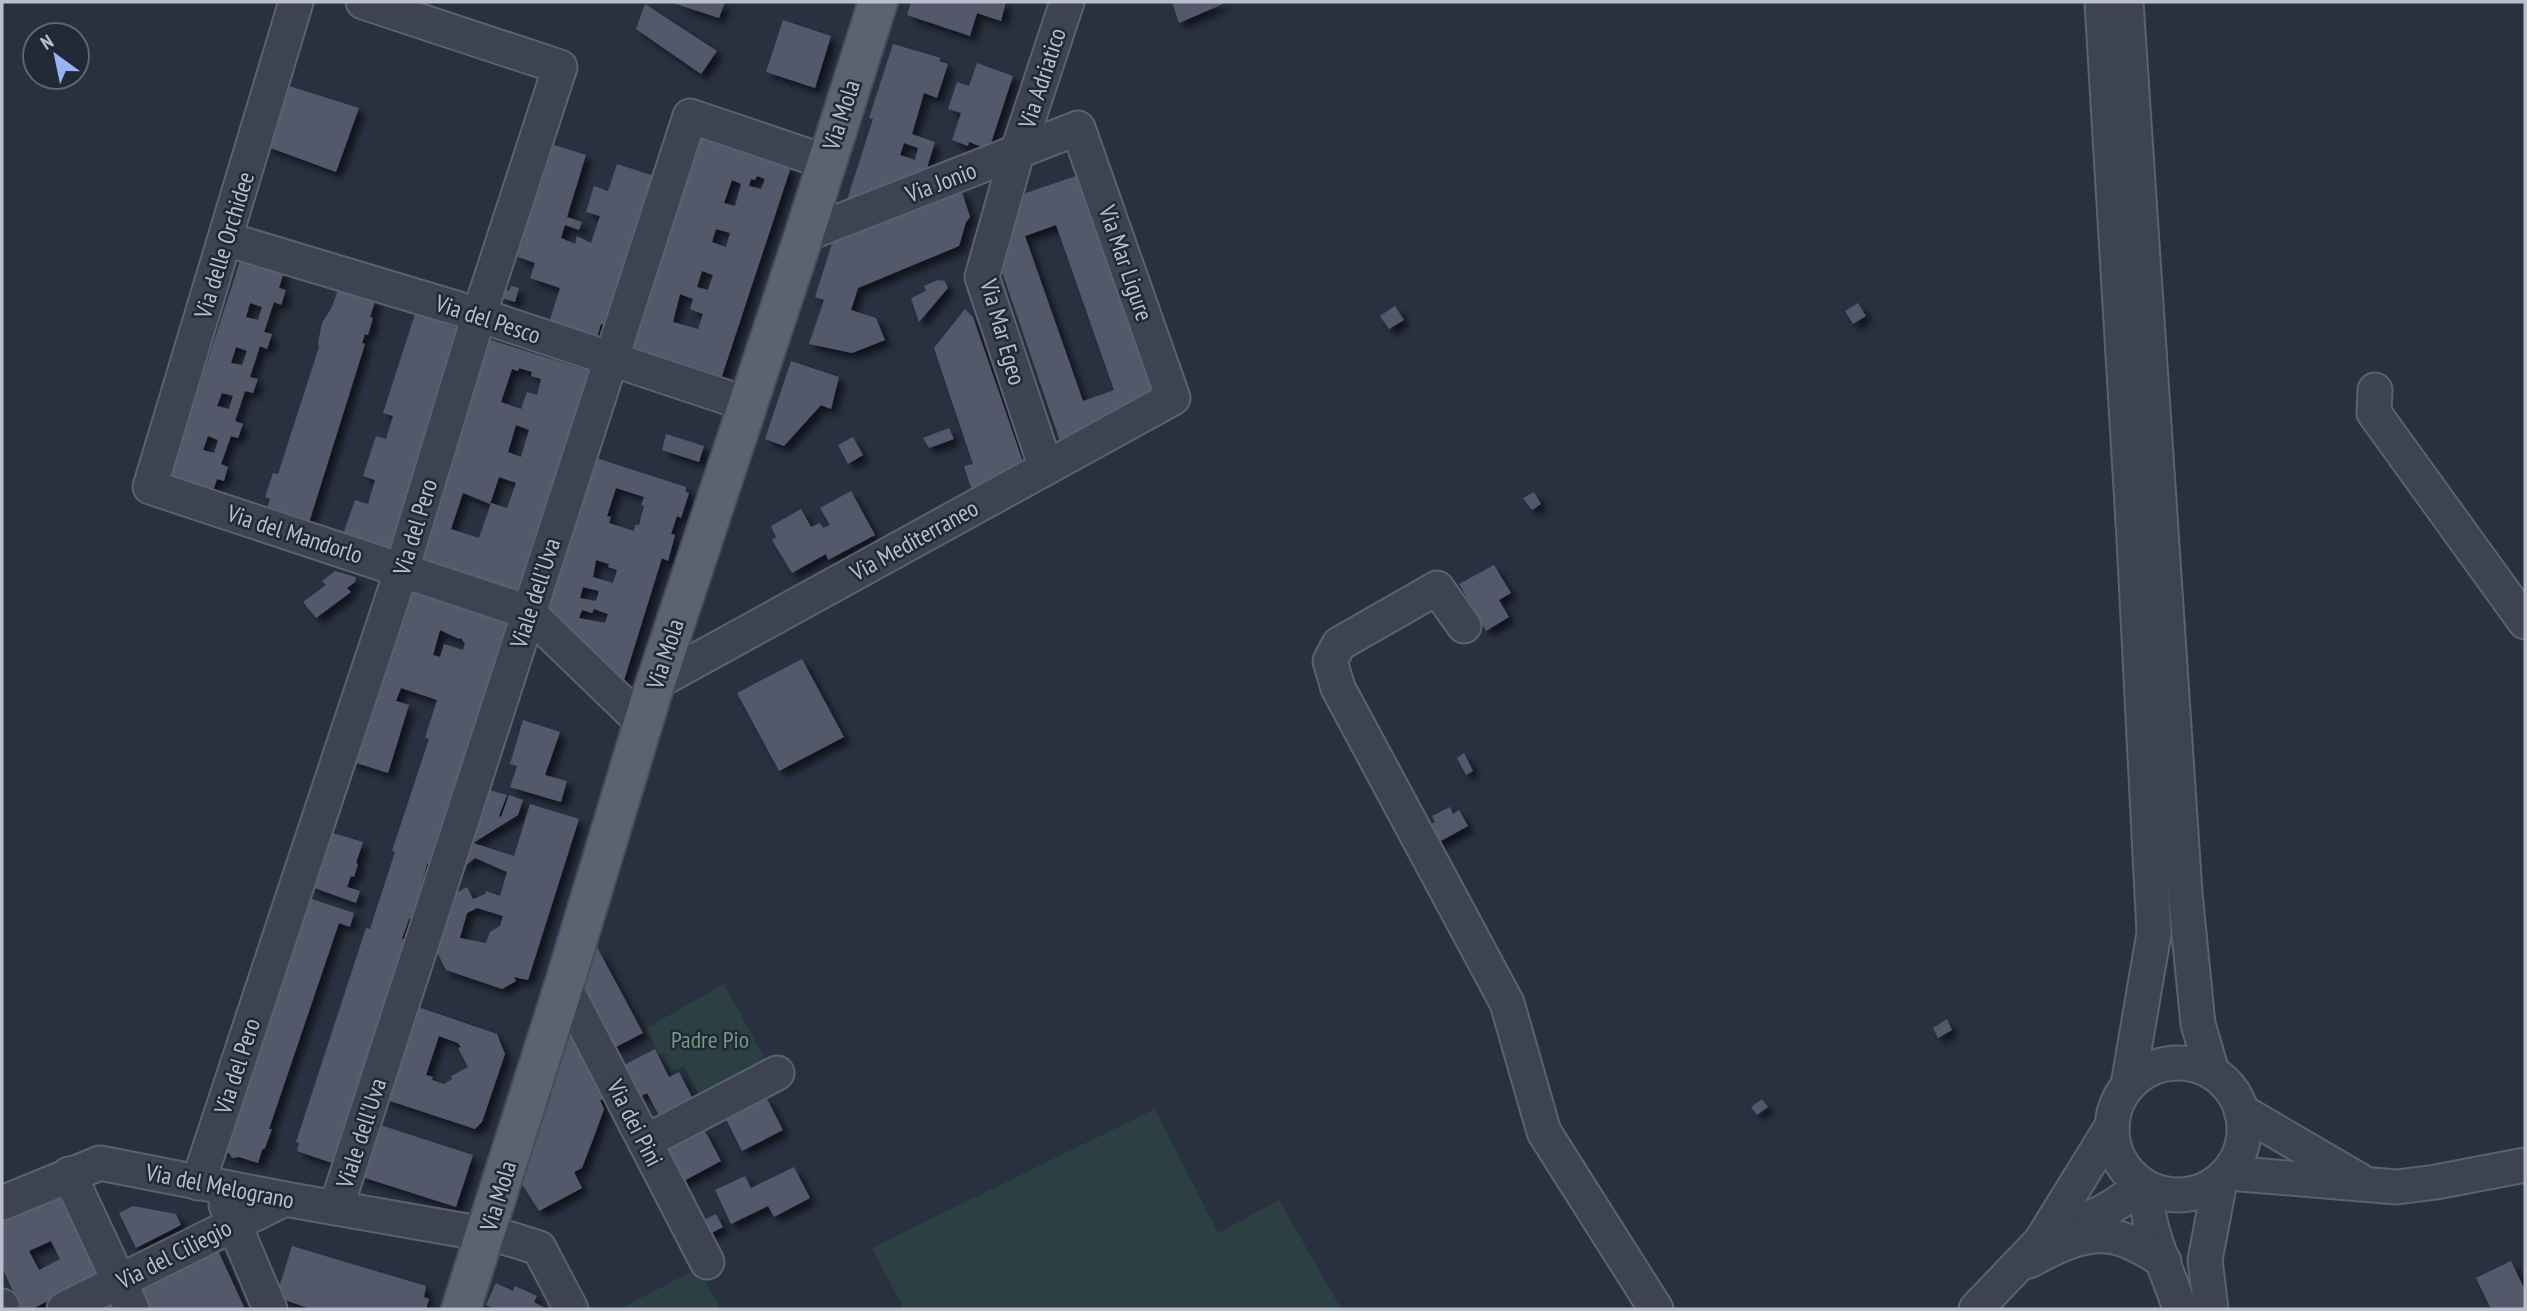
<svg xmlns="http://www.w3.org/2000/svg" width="2527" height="1311" font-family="'PT Sans Narrow',sans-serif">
	<defs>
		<filter id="shadow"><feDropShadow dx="6" dy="6" stdDeviation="3.5" flood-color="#0009"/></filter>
	</defs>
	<rect width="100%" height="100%" fill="#293141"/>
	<g fill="#2c3f43">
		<path d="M724,984L768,1064L702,1099L683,1066L670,1073L645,1029Z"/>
		<path d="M1155,1109L1218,1233L1279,1200L1340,1307L1336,1309H904L872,1248Z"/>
		<path d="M699,1268L720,1309H619Z"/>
	</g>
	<g fill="#52596b" fill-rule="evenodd" filter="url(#shadow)">
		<path d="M670,2H725L719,18Z"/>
		<path d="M911,2H1006L1001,21L977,13L970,36L907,15Z"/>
		<path d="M1172,2H1222L1223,4L1179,23Z"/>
		<path d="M645,4L717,51L701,74L636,29Z"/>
		<path d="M783,20L831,36L815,88L766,72Z"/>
		<path d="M893,44L941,58L939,61L948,64L937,98L924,93L912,134L935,142L925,174L853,201L847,200L873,119L869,118ZM904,143L918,148L915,160L900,155Z"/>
		<path d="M977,63L1013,76L990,146L987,149L969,142L968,146L952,140L961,113L948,109L957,82L969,86Z"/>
		<path d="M286,85L359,108L336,172L265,146Z"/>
		<path d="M695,133L791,167L719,385L623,354ZM757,176L765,179L761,189L749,186L751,179L755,180ZM732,180L741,184L735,206L724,203ZM716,229L730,233L726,247L712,242ZM702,271L713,275L708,290L697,287ZM680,294L693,299L690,309L703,314L698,329L673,322Z"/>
		<path d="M554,145L586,155L567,217L582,222L579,230L565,225L561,238L575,244L577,236L591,243L600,216L586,212L594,186L608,191L617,164L654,176L604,325L601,324L595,344L547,329L560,288L530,278L535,263L518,257L519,255L515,253L519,242L522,243L524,238H522L526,228L523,227L527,216L530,217Z"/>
		<path d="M1076,176L1155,396L1061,444L999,263L1020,195ZM1056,225L1114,390L1083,401L1025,236Z"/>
		<path d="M961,189L970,217L966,222L959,246L858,288L851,310L876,318L885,340L852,353L809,344L824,300L815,297L834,237Z"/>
		<path d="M241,258L284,272L279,288L286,290L281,305L274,302L264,332L272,334L267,349L260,346L250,377L258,379L253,393L245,391L235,421L243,424L238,438L231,436L221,464L228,467L224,481L217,479L212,494L169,480ZM250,303L262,307L258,320L246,317ZM236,347L247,351L242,365L231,363ZM222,393L233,396L229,409L217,406ZM208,436L218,440L214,453L203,450Z"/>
		<path d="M938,280L945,281L948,288L919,322L911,298L926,291L924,286Z"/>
		<path d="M511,286L519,288L515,302L501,298L503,289L509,291Z"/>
		<path d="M343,288L373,298L372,301L375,302L370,317L373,318L368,335L365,334L362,343L365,344L308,526L266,512L270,499L265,497L273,473L278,474L319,347L318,343L322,323L332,307L338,290L342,291Z"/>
		<path d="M1858,303L1866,316L1853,324L1845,311Z"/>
		<path d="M1395,306L1404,320L1389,329L1380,316Z"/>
		<path d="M965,309L973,317L1025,468L971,488L964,466L973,464L934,348Z"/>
		<path d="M415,314L462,330L390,552L342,537L355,500L368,504L375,480L363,476L376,436L386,439L393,416L383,413Z"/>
		<path d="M488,339L580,368L581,365L594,370L518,593L416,560ZM519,368L532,372L531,376L541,379L537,395L527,392L521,409L501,402L512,369L518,371ZM516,425L529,430L521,457L508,452ZM499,477L516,483L507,508L491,503L479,538L451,529L463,493L490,504Z"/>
		<path d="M791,361L839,377L831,409L821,405L784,446L765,439Z"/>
		<path d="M949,428L954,439L929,448L923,438Z"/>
		<path d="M666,434L704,446L699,462L662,450Z"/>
		<path d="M853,437L863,455L848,464L838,445Z"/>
		<path d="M590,456L686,487V492L689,493L681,518L677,516L671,534L675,535L668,561L662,558L621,690L538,614ZM616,488L644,497L641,505L644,506L639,525H635L634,531L609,523L611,517L607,516ZM596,560L609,564L608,567L617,570L613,583L593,577ZM583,587L599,591L596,601L580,598ZM594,609L608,614L605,623L579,618L582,610L592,613Z"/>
		<path d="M851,491L875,535L828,560L826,554L792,573L772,540L776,537L771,526L801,509L811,527L820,523L823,528L830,525L820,508Z"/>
		<path d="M1534,492L1541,504L1532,510L1523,498Z"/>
		<path d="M1494,565L1511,593L1499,600L1509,617L1486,631L1459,584Z"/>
		<path d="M335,571L356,577L355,582L347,588L351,592L316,618L303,602L326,585L322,581Z"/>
		<path d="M407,585L510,618L429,864H427L413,917L409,919L402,939H405L332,1163L297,1151L299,1143L296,1142L366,928L370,929L395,852L392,851L429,739L425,738L437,700L401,688L396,701L409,705L388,773L350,761ZM440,630L459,639L461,638L465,644L463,650L444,644L440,657L433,655Z"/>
		<path d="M802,659L844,737L779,771L737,693Z"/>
		<path d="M523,720L560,732L545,775L567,781L561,802L510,787L517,766L510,764Z"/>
		<path d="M1464,753L1473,771L1466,775L1457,758Z"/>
		<path d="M482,788L507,795L499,816L501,817L509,795L523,800L518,815L473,843L514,856L530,804L579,819L528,980L514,977L516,981L502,989L446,970L435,948L452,895L467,887L473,899L485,894L486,891L500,896L507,872L475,858L459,871ZM477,908L503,916L500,926L490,932L486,943L460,938L467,913Z"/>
		<path d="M1450,807L1453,814L1459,810L1468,826L1430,847L1421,829L1435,822L1432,816Z"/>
		<path d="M326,831L363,842L356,863L358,864L354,877L351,876L347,887L360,891L356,903L309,886Z"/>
		<path d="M306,897L354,913L350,927L339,923L269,1129H272L265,1148L262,1150L258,1163L239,1157L232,1158L229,1153L219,1150Z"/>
		<path d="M597,947L643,1033L612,1049L582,991Z"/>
		<path d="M415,1006L497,1034L505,1054L482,1122L475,1129L384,1099ZM439,1036L458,1043L461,1047L458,1048L468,1067L451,1076L452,1079L444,1084L432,1080L433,1077L426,1075Z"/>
		<path d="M1947,1019L1952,1030L1938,1038L1933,1028Z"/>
		<path d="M568,1037H575L607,1098L600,1100L604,1109L595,1134L582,1168L574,1172L582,1188L539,1211L520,1181Z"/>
		<path d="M655,1049L669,1077L679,1072L695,1103L663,1123L647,1093L639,1097L624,1065Z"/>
		<path d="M766,1097L783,1130L742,1151L725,1117Z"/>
		<path d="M1762,1099L1768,1107L1757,1115L1751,1107Z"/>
		<path d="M377,1124L473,1155L456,1207L359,1176Z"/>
		<path d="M704,1129L721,1161L680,1183L663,1149Z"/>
		<path d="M794,1167L810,1198L774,1217L768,1206L731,1224L715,1190L745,1176L751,1188Z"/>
		<path d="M61,1191L99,1275L32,1309H21L2,1267V1218ZM51,1241L60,1259L39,1270L29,1251Z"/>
		<path d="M133,1206L176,1214L181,1225L136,1248L119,1213Z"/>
		<path d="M716,1214L723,1227L706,1236L700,1222Z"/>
		<path d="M216,1246L245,1309H143L133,1288Z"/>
		<path d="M292,1246L426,1286L424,1297L429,1299L426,1309H311L276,1297Z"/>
		<path d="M2511,1261L2525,1290V1309H2491L2476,1278Z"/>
		<path d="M496,1283L513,1291L515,1286L537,1296L534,1302L543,1307L542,1309H495L486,1305Z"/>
	</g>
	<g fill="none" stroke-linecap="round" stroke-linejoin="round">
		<defs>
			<g id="minor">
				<path d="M296,2L150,487L528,612L643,723"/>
				<path d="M2102,2L2134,539L2154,933L2128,1085"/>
				<path d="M2126,2L2185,893L2198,1024L2212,1072"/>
				<path d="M226,239L479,315L747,404"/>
				<path d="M2375,390L2374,413L2525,622"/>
				<path d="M1046,468L982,277L1017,153L1067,2"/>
				<path d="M1464,626L1437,588L1339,644L1330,661L1338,688L1507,1003L1544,1132L1656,1309"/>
				<path d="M655,683L1173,398L1078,128L804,235"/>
				<path d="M564,985L707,1262"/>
				<circle cx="2178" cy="1129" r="66"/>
				<path d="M2241,1111L2359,1180"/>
				<path d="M645,1142L777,1073"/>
				<path d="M2228,1173L2397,1187L2436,1182L2525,1165"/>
				<path d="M69,1174L132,1309"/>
				<path d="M198,1183L402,569L479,315L560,67L363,2"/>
				<path d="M2146,1189C2146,1228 2168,1272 2180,1309"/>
				<path d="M2,1203L100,1163L285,1199L507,1238L539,1248L571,1309"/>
				<path d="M226,1205L270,1309"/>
				<path d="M336,1208L690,116L826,162"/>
				<path d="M2059,1233C2088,1219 2117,1208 2140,1185"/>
				<path d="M2029,1261C2055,1247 2084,1231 2114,1237C2131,1240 2149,1252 2164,1261"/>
				<path d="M2,1306L3,1309"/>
				<path d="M64,1309L285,1199"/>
				<path d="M1976,1309L2041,1241L2112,1126"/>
				<path d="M2211,1309L2205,1260L2220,1181"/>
			</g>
			<path id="major" d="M461,1309L564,985L651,697L804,235L878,2"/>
		</defs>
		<use href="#minor" stroke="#5b616e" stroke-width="37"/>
		<use href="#major" stroke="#474c5a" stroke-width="42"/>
		<use href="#minor" stroke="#3d4351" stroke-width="33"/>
		<use href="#major" stroke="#5b6270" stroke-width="38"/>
	</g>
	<g text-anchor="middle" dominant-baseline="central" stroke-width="5" stroke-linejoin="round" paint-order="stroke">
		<g font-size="24" fill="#babfcb" stroke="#212836">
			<text transform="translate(1042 78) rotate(-72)">Via Adriatico</text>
			<text transform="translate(841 115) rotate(-72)">Via Mola</text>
			<text transform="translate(941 182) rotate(-21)">Via Jonio</text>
			<text transform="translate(224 245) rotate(-73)">Via delle Orchidee</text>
			<text transform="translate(1126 263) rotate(71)">Via Mar Ligure</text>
			<text transform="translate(488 319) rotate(18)">Via del Pesco</text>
			<text transform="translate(1003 332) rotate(74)">Via Mar Egeo</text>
			<text transform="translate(415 527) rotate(-73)">Via del Pero</text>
			<text transform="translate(295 534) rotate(18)">Via del Mandorlo</text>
			<text transform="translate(914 540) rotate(-29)">Via Mediterraneo</text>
			<text transform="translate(535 593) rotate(-72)">Viale dell'Uva</text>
			<text transform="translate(665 654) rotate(-72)">Via Mola</text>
			<text transform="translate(237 1066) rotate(-72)">Via del Pero</text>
			<text transform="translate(635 1123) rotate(63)">Via dei Pini</text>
			<text transform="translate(361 1133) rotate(-72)">Viale dell'Uva</text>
			<text transform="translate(220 1186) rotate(11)">Via del Melograno</text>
			<text transform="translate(498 1196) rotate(-73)">Via Mola</text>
			<text transform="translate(174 1254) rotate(-27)">Via del Ciliegio</text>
		</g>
		<g font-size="24" fill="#739a80" stroke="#212836">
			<text x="710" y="1039">Padre Pio</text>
		</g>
	</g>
	<rect width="2527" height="1311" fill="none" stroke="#babfcb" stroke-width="7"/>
	<g transform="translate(56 56) rotate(327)"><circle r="33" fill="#212836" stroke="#5e6472" stroke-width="2"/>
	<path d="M0-5L12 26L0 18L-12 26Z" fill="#99b2f1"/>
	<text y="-10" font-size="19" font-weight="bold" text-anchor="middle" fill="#babfcb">N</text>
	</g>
</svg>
